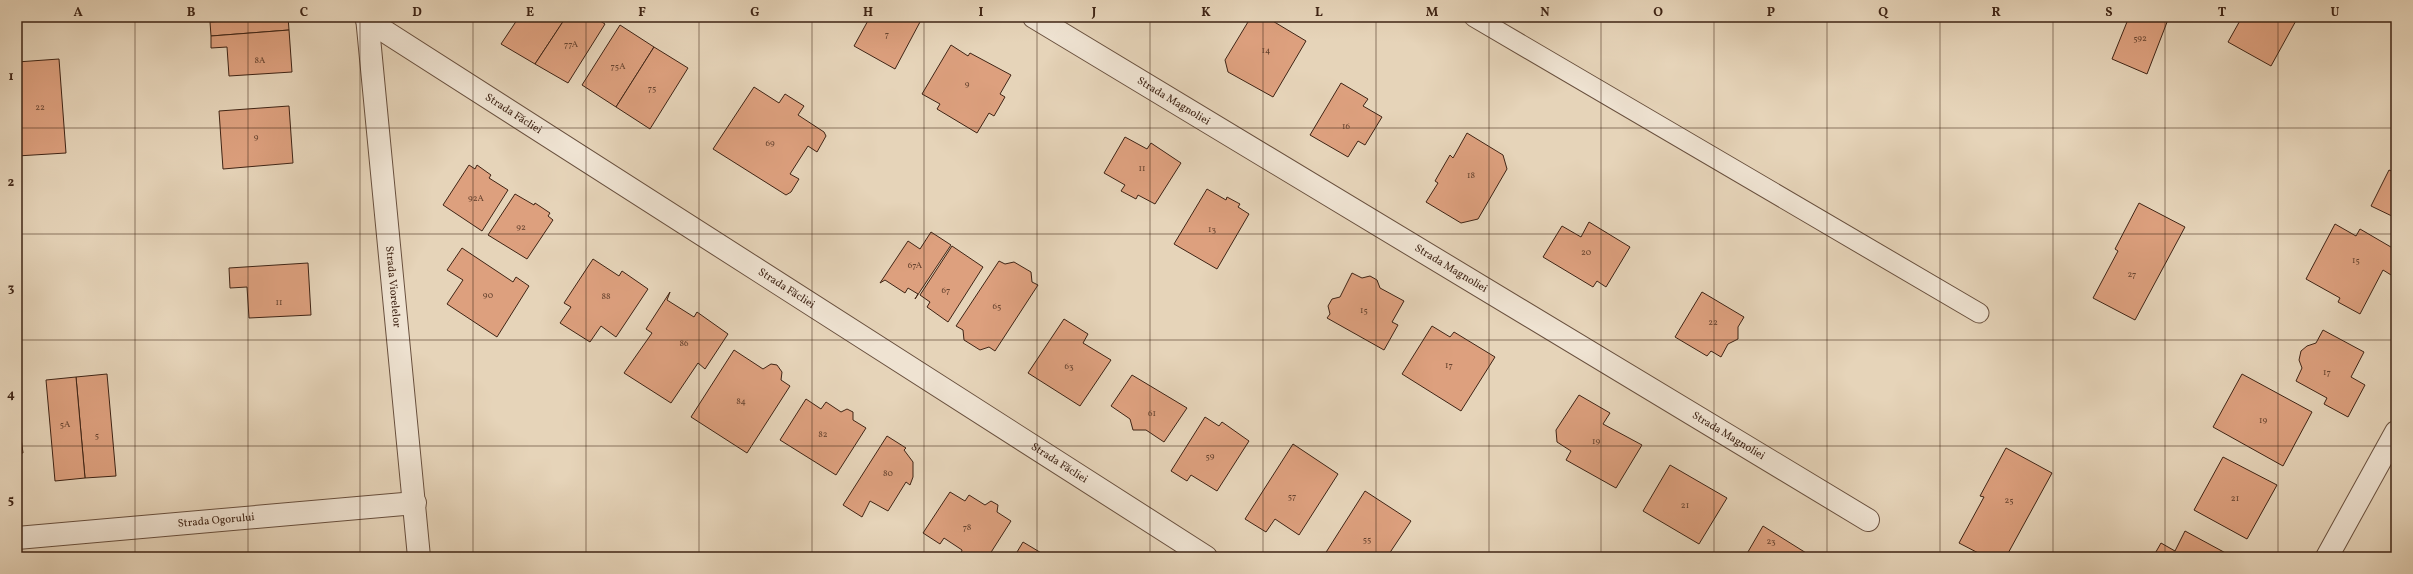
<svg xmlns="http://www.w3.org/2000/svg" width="2413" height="574" font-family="Vollkorn,serif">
	<rect width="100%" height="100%" fill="#e6d4b9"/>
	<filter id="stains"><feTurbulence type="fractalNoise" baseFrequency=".005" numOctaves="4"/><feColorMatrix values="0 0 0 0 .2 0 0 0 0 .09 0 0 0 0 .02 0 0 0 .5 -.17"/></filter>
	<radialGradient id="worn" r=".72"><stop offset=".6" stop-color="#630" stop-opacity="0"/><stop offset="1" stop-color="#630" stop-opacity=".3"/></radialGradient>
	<g fill="#dda07e" stroke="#3f2415">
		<path d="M225,17H288L289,30L211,36L210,22L225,21Z"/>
		<path d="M519,17H566L535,64L501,44Z"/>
		<path d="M566,17H594L605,24L568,83L535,64Z"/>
		<path d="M870,17H915L920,22L895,69L854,46Z"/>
		<path d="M1251,17H1266L1306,41L1273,97L1228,72L1225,60Z"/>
		<path d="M2129,17H2169L2147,74L2112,59Z"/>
		<path d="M2242,17H2298L2271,66L2228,42Z"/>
		<path d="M620,25L654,47L616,107L582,85Z"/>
		<path d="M289,30L292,72L229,76L227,47L211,48V36Z"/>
		<path d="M951,45L968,56L970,53L1011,75L1000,94L1005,97L994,116L989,113L977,133L937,109L940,104L922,94Z"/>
		<path d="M654,47L688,68L650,129L616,107Z"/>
		<path d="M59,59L66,153L17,156V62Z"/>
		<path d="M1341,83L1368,99L1363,106L1382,117L1365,145L1358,141L1348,157L1310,135Z"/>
		<path d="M754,87L779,103L785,94L804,106L798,115L824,132L826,136L817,152L808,146L790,174L799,179L791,192L786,195L713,149Z"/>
		<path d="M289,106L293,163L223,169L219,111Z"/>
		<path d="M1467,133L1503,155L1507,169L1478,219L1461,223L1426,202L1438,183L1435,181L1450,155L1453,158Z"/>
		<path d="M1125,137L1147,149L1151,143L1181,163L1155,204L1138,195L1136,199L1121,191L1125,185L1104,173Z"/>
		<path d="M469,165L475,169L477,165L491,175L489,178L508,190L482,231L443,205Z"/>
		<path d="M2389,170L2396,173V218L2371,206Z"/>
		<path d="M1207,189L1226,200L1227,197L1240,204L1238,207L1249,214L1217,269L1174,244Z"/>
		<path d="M515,194L534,205L535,203L550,213L548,216L553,220L527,259L488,235Z"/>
		<path d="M2139,203L2185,227L2135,320L2093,298L2118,251L2115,249Z"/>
		<path d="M1589,222L1630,247L1606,287L1597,281L1593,287L1543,257L1562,226L1581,237Z"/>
		<path d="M2335,224L2356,236L2360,229L2396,250V278L2383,270L2360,314L2338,302L2340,298L2306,279Z"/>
		<path d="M931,232L951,245L915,299L918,294L908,288L905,293L885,280L880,283L908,241L920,249Z"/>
		<path d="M952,246L983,267L948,322L927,307L930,302L920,295Z"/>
		<path d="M462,248L513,282L516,277L529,286L497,337L447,304L463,280L447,270Z"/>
		<path d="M593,259L619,276L622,271L648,289L616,337L601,326L590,342L560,323L571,307L564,303Z"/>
		<path d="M999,261L1005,264L1014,262L1031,272L1032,282L1038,285L995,351L989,347L980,350L964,340L963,330L956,326Z"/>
		<path d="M308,263L311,315L249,318L247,287L230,288L229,268Z"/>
		<path d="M1352,273L1362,278L1370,276L1377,280L1380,288L1404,301L1392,322L1398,325L1384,350L1327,318L1330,314L1328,306L1332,299L1340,297Z"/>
		<path d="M670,292L667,300L694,317L697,312L728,334L705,369L698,363L671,403L624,373L652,333L646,329Z"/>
		<path d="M1702,292L1744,317L1738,327V339L1728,344L1721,357L1711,351L1707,356L1675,337Z"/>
		<path d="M1064,319L1088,334L1083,343L1111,360L1080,406L1028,373Z"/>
		<path d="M1432,326L1450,337L1454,332L1495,357L1461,411L1402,374Z"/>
		<path d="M2323,330L2364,352L2351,377L2365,385L2348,417L2324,404L2327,398L2296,381L2302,368L2299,360L2301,351L2307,346L2316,343Z"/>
		<path d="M734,350L763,369L771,364L777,365L782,372L781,380L790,386L747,453L691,417Z"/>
		<path d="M107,374L116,476L85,478L76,377Z"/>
		<path d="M2242,374L2312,412L2283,466L2213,427Z"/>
		<path d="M1132,375L1187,408L1164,442L1146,430H1133L1130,419L1111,406Z"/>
		<path d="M76,377L85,478L55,481L46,380Z"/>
		<path d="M1579,395L1610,413L1603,424L1642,445L1616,488L1566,460L1571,451L1557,442L1556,430Z"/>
		<path d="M806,399L821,409L826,402L841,412L847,409L853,412V420L866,428L836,475L780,440Z"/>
		<path d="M1205,417L1219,426L1222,422L1249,441L1217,491L1191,475L1187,481L1171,471Z"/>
		<path d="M17,431H20L23,453H17Z"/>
		<path d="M887,436L906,448L904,450L913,462V477L910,485L906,482L888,511L870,501L862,517L843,505Z"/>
		<path d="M1293,444L1338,474L1299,535L1275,519L1266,532L1245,519Z"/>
		<path d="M2006,448L2052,473L2006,557H1986L1959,543L1984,497L1980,496Z"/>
		<path d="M2223,457L2277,485L2247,539L2194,510Z"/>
		<path d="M1670,465L1727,498L1699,544L1643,511Z"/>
		<path d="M1365,491L1411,521L1387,557H1323Z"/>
		<path d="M950,492L965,501L969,495L985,505L991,501L998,505L997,512L1011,521L988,557H960L962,550L944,538L940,544L923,533Z"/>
		<path d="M1763,526L1811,556L1810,557H1745Z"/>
		<path d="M2185,531L2233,557H2153L2161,543L2175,551Z"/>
		<path d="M1023,542L1048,557H1014Z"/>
	</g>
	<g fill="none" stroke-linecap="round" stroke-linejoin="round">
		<defs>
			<path id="service" d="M1474,17L1979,313"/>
			<g id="minor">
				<path id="s1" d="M367,17L419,557"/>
				<path id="s2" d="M1034,17L1868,520"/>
				<path id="s3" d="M367,20L1206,557"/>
				<path id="s4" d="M17,538L415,503"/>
				<path d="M2327,557L2396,432"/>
			</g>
		</defs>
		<use href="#service" stroke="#69503e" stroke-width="21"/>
		<use href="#minor" stroke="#69503e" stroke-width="24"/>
		<use href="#service" stroke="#efe3d2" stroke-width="19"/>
		<use href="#minor" stroke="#efe3d2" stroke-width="22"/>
	</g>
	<path fill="none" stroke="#3f2415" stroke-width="1" stroke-opacity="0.55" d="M135,17V557M248,17V557M360,17V557M473,17V557M586,17V557M699,17V557M812,17V557M924,17V557M1037,17V557M1150,17V557M1263,17V557M1376,17V557M1489,17V557M1601,17V557M1714,17V557M1827,17V557M1940,17V557M2053,17V557M2165,17V557M2278,17V557M17,128H2396M17,234H2396M17,340H2396M17,446H2396"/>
	<g text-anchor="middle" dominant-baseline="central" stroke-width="3" stroke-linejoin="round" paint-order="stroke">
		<g font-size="9" fill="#66432f">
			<text x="887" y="34">7</text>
			<text x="2140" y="38">592</text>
			<text x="571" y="44">77A</text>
			<text x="1266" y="50">14</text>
			<text x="260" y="60">8A</text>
			<text x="618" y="66">75A</text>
			<text x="967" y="84">9</text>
			<text x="652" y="88">75</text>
			<text x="40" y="107">22</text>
			<text x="1346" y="126">16</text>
			<text x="256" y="137">9</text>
			<text x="770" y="143">69</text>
			<text x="1142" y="168">11</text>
			<text x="1471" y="175">18</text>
			<text x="476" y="198">92A</text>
			<text x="521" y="227">92</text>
			<text x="1212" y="229">13</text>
			<text x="1586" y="252">20</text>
			<text x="2356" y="260">15</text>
			<text x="915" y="265">67A</text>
			<text x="2132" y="274">27</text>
			<text x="946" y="290">67</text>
			<text x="488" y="295">90</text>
			<text x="606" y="296">88</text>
			<text x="279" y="302">11</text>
			<text x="997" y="306">65</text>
			<text x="1364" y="310">15</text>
			<text x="1713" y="322">22</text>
			<text x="684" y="343">86</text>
			<text x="1449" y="365">17</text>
			<text x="1069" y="366">63</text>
			<text x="2327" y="372">17</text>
			<text x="741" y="401">84</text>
			<text x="1152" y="413">61</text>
			<text x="2263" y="420">19</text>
			<text x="65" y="424">5A</text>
			<text x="823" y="434">82</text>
			<text x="97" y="435">5</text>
			<text x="1596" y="441">19</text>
			<text x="1210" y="456">59</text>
			<text x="888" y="473">80</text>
			<text x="1292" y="496">57</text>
			<text x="2235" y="498">21</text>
			<text x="2009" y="500">25</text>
			<text x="1685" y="505">21</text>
			<text x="967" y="527">78</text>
			<text x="1367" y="539">55</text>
			<text x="1771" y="541">23</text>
		</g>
		<g font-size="11" fill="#3f2415" stroke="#efe3d2">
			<text stroke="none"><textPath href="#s2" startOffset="163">Strada Magnoliei</textPath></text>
			<text stroke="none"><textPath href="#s3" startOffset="174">Strada Făcliei</textPath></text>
			<text stroke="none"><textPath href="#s2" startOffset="487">Strada Magnoliei</textPath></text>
			<text stroke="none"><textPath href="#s1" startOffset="271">Strada Viorelelor</textPath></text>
			<text stroke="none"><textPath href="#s3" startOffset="498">Strada Făcliei</textPath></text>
			<text stroke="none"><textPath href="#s2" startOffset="811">Strada Magnoliei</textPath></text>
			<text stroke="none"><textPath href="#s3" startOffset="822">Strada Făcliei</textPath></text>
			<text stroke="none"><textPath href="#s4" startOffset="200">Strada Ogorului</textPath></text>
		</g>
	</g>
	<rect width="2413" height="574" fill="none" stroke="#e6d4b9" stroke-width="44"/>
	<rect x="22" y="22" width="2369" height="530" fill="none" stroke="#3f2415" stroke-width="1.5"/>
	<g font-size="13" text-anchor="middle" font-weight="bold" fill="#3f2415">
		<text x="78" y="16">A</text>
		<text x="191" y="16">B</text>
		<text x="304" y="16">C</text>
		<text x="417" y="16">D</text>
		<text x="530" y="16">E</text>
		<text x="642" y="16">F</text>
		<text x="755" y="16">G</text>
		<text x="868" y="16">H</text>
		<text x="981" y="16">I</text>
		<text x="1094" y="16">J</text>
		<text x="1206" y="16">K</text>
		<text x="1319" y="16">L</text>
		<text x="1432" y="16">M</text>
		<text x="1545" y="16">N</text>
		<text x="1658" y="16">O</text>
		<text x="1771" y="16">P</text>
		<text x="1883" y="16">Q</text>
		<text x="1996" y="16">R</text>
		<text x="2109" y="16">S</text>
		<text x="2222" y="16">T</text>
		<text x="2335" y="16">U</text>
		<text x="11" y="80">1</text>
		<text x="11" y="186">2</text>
		<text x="11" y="292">3</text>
		<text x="11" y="398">4</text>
		<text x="11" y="504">5</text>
	</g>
	<rect width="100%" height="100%" filter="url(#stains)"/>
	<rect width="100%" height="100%" fill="url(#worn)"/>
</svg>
